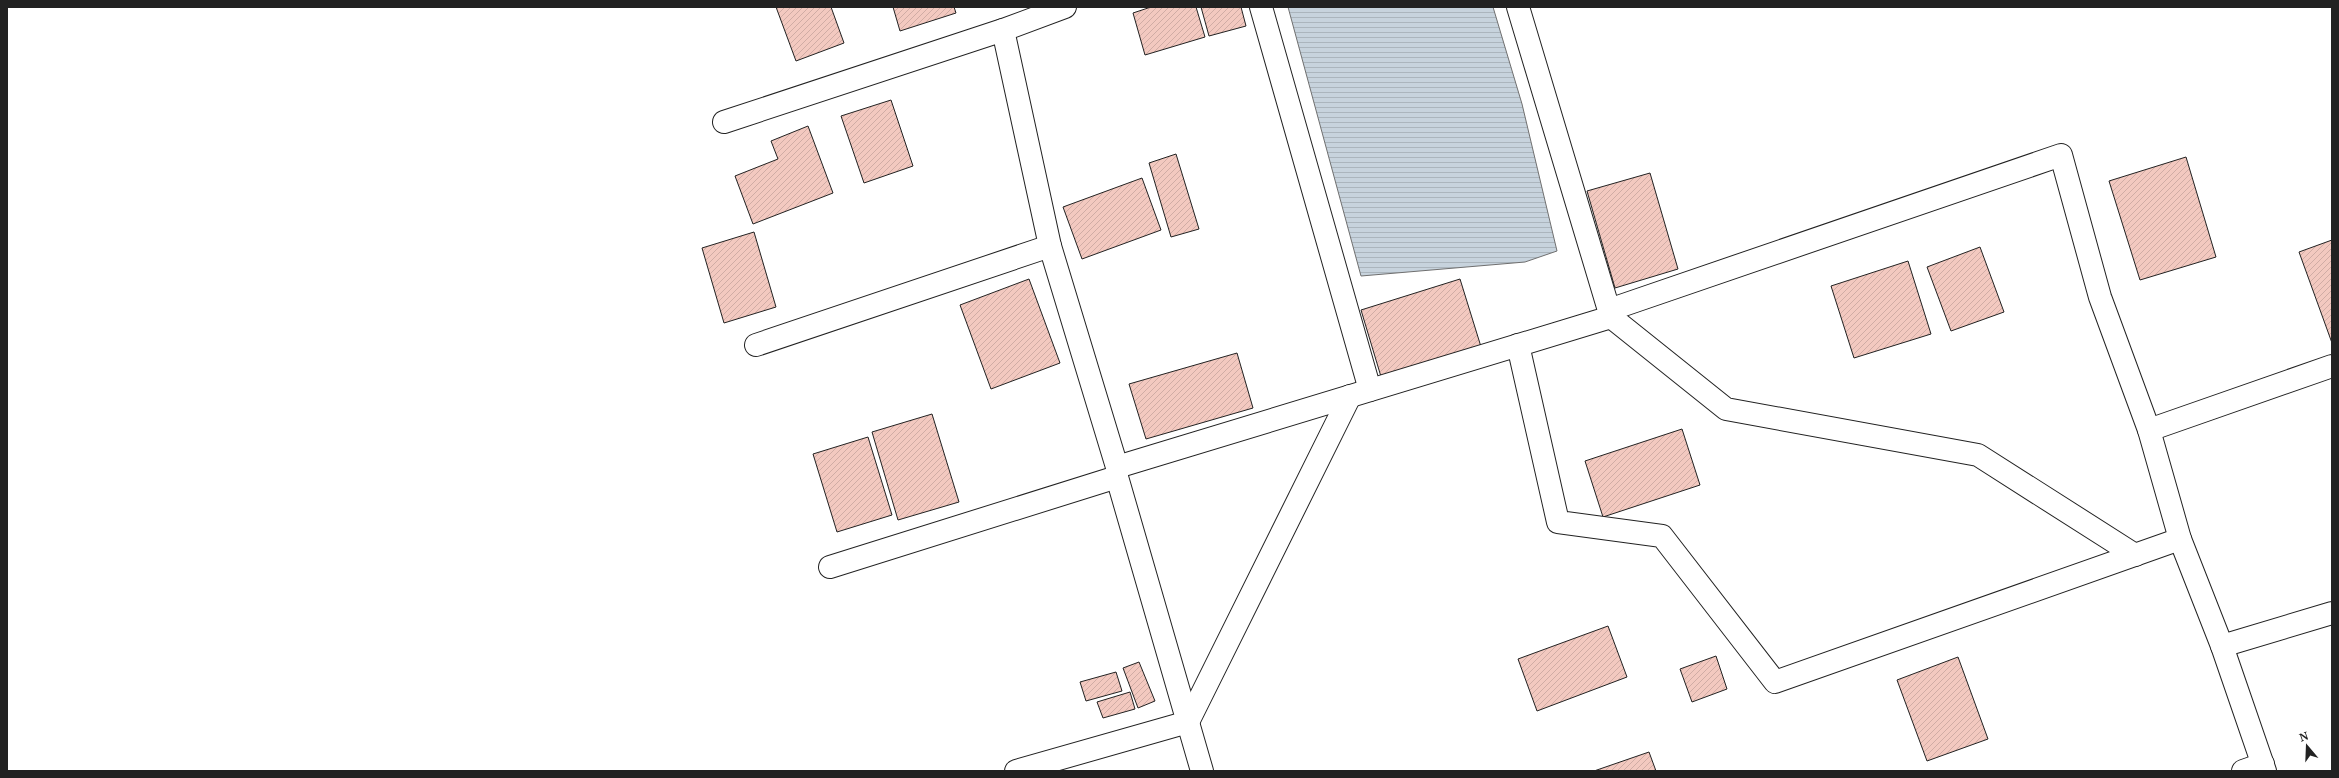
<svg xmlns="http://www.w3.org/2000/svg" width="2339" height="778" font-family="'Noto Serif',serif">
	<defs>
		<pattern id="water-rules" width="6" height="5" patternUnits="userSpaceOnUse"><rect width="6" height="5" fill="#c7d3dd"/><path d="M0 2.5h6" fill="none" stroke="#abb5bd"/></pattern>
		<pattern id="building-hatch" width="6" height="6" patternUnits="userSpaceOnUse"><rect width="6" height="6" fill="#f3c9c0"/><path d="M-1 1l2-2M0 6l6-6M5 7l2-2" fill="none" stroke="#d0aca5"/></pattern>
	</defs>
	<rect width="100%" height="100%" fill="#fff"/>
	<path fill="url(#water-rules)" stroke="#6f6f6f" d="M1288,7H1493L1522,104L1557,251L1525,262L1361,276Z"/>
	<g fill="url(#building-hatch)" stroke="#222">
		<path d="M776,7H831L844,43L796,61Z"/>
		<path d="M893,7H954L956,13L900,31Z"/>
		<path d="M1151,7H1196L1205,37L1145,55L1133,13Z"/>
		<path d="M1201,7H1241L1246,26L1209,36Z"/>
		<path d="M891,100L913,166L864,183L841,116Z"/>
		<path d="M808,126L833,193L753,224L735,176L778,159L771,141Z"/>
		<path d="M1176,154L1199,229L1171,237L1149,163Z"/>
		<path d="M2186,157L2216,257L2140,280L2109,181Z"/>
		<path d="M1650,173L1678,269L1615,288L1587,191Z"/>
		<path d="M1142,178L1161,230L1082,259L1063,207Z"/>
		<path d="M754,232L776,307L724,323L702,248Z"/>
		<path d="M2332,240V343L2299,252Z"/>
		<path d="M1980,247L2004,312L1951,331L1927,267Z"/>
		<path d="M1908,261L1931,334L1854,358L1831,286Z"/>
		<path d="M1029,279L1060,363L991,389L960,305Z"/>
		<path d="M1460,279L1482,350L1382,380L1361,310Z"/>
		<path d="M1237,353L1253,408L1146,439L1129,384Z"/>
		<path d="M932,414L959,502L898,520L872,432Z"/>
		<path d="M1682,429L1700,485L1603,517L1585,461Z"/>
		<path d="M868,437L892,515L837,532L813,454Z"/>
		<path d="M1608,626L1627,677L1537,711L1518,659Z"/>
		<path d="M1716,656L1727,689L1692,702L1680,669Z"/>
		<path d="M1958,657L1988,739L1927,761L1897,680Z"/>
		<path d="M1139,662L1155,701L1138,708L1123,668Z"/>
		<path d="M1116,672L1122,691L1086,701L1080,682Z"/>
		<path d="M1130,692L1135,709L1103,718L1097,702Z"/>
		<path d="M1649,752L1656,771H1594Z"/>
	</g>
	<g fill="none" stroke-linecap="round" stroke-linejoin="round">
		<defs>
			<g id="street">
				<path d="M1261,7L1370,390"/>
				<path d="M1003,30L1050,246L1117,467V477L1202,771"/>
				<path d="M724,122L1003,30L1065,7"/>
				<path d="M1609,310L2061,155L2100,297L2149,430L2180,539L2222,646L2265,771"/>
				<path d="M1611,317L1726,409L1978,455L2135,555"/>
				<path d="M756,345L1050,246"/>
				<path d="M1518,345L1558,522L1662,536L1775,682L2180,539"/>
				<path d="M2149,430L2332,366"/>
				<path d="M1117,467L1611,317L1518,7"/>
				<path d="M830,567L1117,477"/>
				<path d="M2222,646L2332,613"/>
				<path d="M1016,771L1188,722L1350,396"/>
				<path d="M2243,771L2263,764"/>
			</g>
		</defs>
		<use href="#street" stroke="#222" stroke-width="24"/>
		<use href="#street" stroke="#fff" stroke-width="22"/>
	</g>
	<rect width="2339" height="778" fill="none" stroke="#222222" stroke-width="16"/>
	<g transform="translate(2307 746) rotate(341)" stroke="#ffffff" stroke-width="3" paint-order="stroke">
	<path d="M0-3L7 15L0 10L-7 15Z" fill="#222222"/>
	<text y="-6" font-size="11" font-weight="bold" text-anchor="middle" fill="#222222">N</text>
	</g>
</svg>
